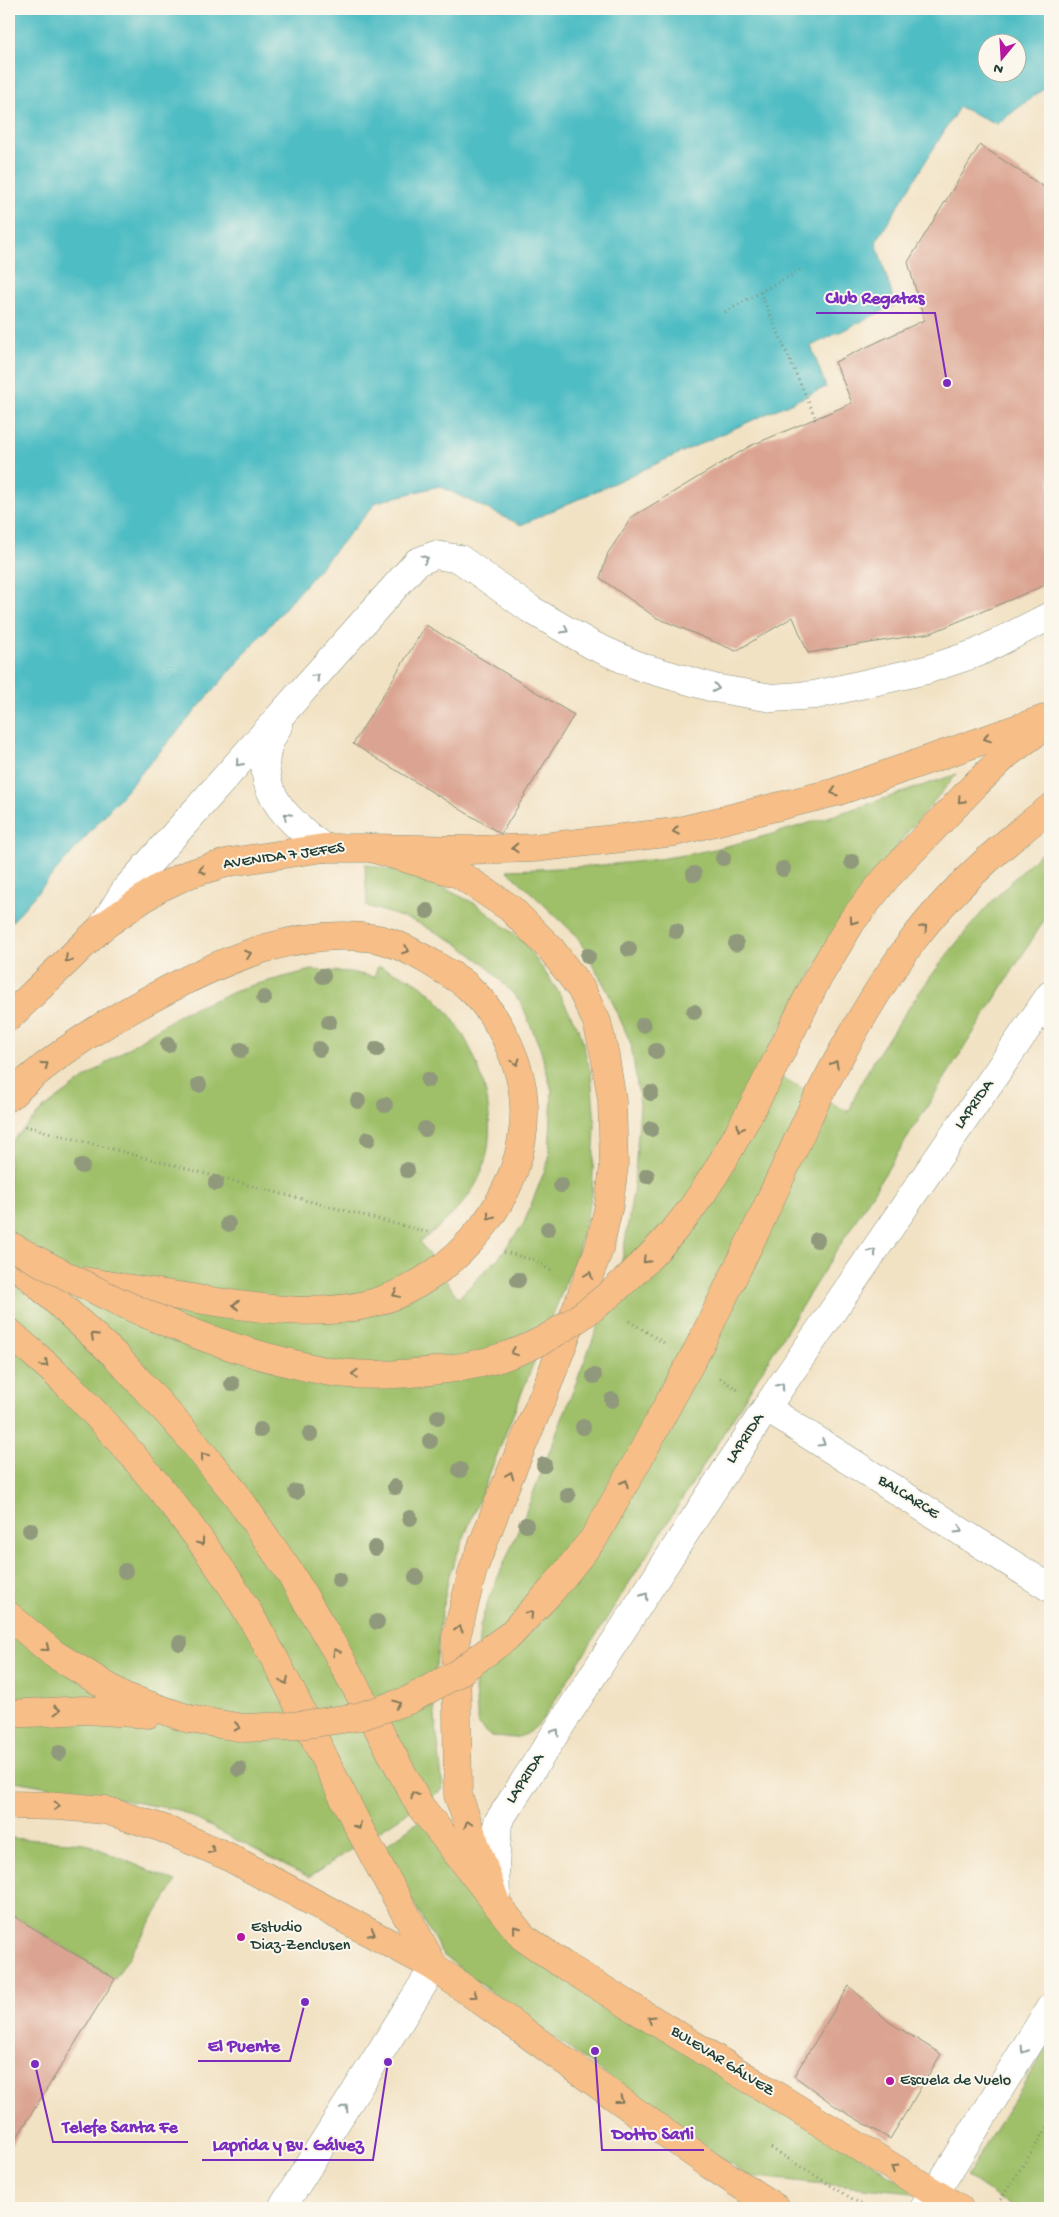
<svg xmlns="http://www.w3.org/2000/svg" width="1059" height="2217" font-family="'Gochi Hand',sans-serif">
	<rect width="100%" height="100%" fill="#fbf7ec"/>
	<filter id="ink" filterUnits="userSpaceOnUse"><feTurbulence type="fractalNoise" baseFrequency=".02" numOctaves="2"/><feDisplacementMap in="SourceGraphic" scale="10" xChannelSelector="R" yChannelSelector="G"/><feConvolveMatrix kernelMatrix="1 2 1 2 8 2 1 2 1" color-interpolation-filters="sRGB"/></filter>
	<filter id="wash" filterUnits="userSpaceOnUse"><feTurbulence type="fractalNoise" baseFrequency=".0096" numOctaves="4" result="noise"/><feDisplacementMap in="SourceGraphic" scale="20" xChannelSelector="R" yChannelSelector="G"/><feGaussianBlur stdDeviation="1.12" result="paint"/><feColorMatrix in="noise" values="0 0 0 0 0 0 0 0 0 0 0 0 0 0 0 0 0 1.4 0 .05"/><feComposite in="paint" operator="in"/></filter>
	<g filter="url(#wash)">
		<rect width="100%" height="100%" fill="#f2e2c4"/>
		<g fill="#9fc069" stroke="#5f7e4e">
			<path d="M957,774L902,839L832,938L759,1066L849,1112C860,1079 880,1050 899,1022C944,955 989,898 1050,845V911L808,1296L710,1455L545,1716C527,1739 519,1739 491,1737L478,1725L475,1690L480,1626L489,1598L522,1522L621,1267L634,1186L640,1105L631,1044L608,992L577,936L507,870C575,868 644,864 710,850C794,831 876,801 957,774Z"/>
			<path d="M365,864L421,877L476,904L524,942L558,991L580,1032L591,1074L595,1125L592,1195L578,1252L449,1575L440,1623L433,1698L443,1789L309,1877L178,1810L9,1780V1144L44,1108L113,1058L182,1013L249,986L311,970L349,972L374,977L378,966C391,972 408,976 419,984C473,1024 510,1119 477,1182C464,1207 442,1225 420,1242L458,1298L500,1256L524,1223L549,1159L552,1091L540,1048L521,1002L486,965L455,942L414,921L367,906Z"/>
			<path d="M423,1818L519,1944L922,2194L747,2176L496,1996L443,1955L382,1848Z"/>
			<path d="M9,1838L85,1843L176,1882L115,1979L9,1913Z"/>
			<path d="M1050,2042V2199L1044,2208H1013L966,2176Z"/>
		</g>
		<path fill="#4fbdc4" stroke="#377d7c" fill-rule="evenodd" d="M9,9H1050V84L997,124L959,107L876,242L895,305L811,346L826,387L521,525L439,486L377,502L9,925ZM986,42H1016V72H986Z"/>
		<g id="blocks">
			<g fill="#dba492">
				<path d="M980,145L1050,191V583L931,633L808,653L793,617L736,651L655,617L600,578L608,553L632,517L750,446L852,403L835,362L924,320L908,262Z"/>
				<path d="M426,625L574,715L501,834L353,744Z"/>
				<path d="M9,1913L115,1979L9,2150Z"/>
				<path d="M849,1986L889,2022L941,2054L890,2139L838,2108L794,2076Z"/>
			</g>
		</g>
	</g>
	<g filter="url(#ink)">
		<use href="#blocks" fill-opacity="0" stroke="#88907c" stroke-width="1"/>
		<g fill="none" stroke-linecap="round" stroke-linejoin="round">
			<defs>
				<g id="minor">
					<path d="M278,726C274,734 268,743 267,751C257,795 293,824 324,848"/>
					<path d="M102,927L126,889L417,562L435,555L460,559L530,609L592,645L641,667L714,688L772,698L815,695L926,670L977,653L1050,616"/>
					<path d="M766,1408L1050,1588"/>
					<path d="M496,1897L495,1866L498,1822L766,1408L1050,995"/>
					<path d="M282,2208L434,1967"/>
					<path d="M924,2208L935,2193L1050,2008"/>
				</g>
				<g id="primary">
					<path d="M9,1017L102,927L157,889L189,874L230,862L324,848H371L459,874L510,908L551,949L581,989L597,1022L605,1056L612,1101L614,1166L609,1205L599,1249L544,1394L504,1489L473,1570L456,1638L458,1795L496,1903L523,1937L562,1964L959,2208"/>
					<path d="M9,1805L58,1806L105,1810L162,1828L227,1856L434,1967L710,2165L776,2208"/>
				</g>
				<g id="trunk">
					<path d="M371,848L469,850L534,848L675,832L836,792L1050,717"/>
					<path d="M764,1086L816,981L852,921L886,878L975,785L1007,754L1041,729"/>
					<path d="M9,1097C56,1052 111,1019 169,989C230,957 301,928 372,938C393,940 425,958 443,970C451,975 461,980 468,987C483,1000 495,1018 504,1035C515,1057 523,1080 524,1105C528,1194 457,1279 373,1303C315,1319 250,1307 192,1298C156,1293 120,1287 84,1281"/>
					<path d="M813,1107C842,1050 874,992 913,940C951,890 1000,846 1050,808"/>
					<path d="M9,1258L116,1356L184,1431L235,1493L290,1573L335,1649L420,1806L496,1903"/>
					<path d="M9,1332C30,1351 52,1369 72,1389C128,1447 179,1508 224,1574C274,1648 310,1731 350,1810C376,1863 407,1914 434,1967"/>
					<path d="M9,1616L54,1654L123,1696L189,1719"/>
					<path d="M9,1714L85,1710L148,1714"/>
				</g>
			</defs>
			<use href="#minor" stroke="#88907c" stroke-width="29"/>
			<use href="#primary" stroke="#88907c" stroke-width="29"/>
			<use href="#trunk" stroke="#88907c" stroke-width="29"/>
			<g stroke="#88907c" stroke-width="3" stroke-dasharray="1 4" stroke-linecap="butt">
				<path d="M760,292L816,419"/>
				<path d="M725,312L800,270"/>
				<path d="M25,1126L430,1233"/>
				<path d="M504,1252L534,1260L554,1273"/>
				<path d="M629,1321L664,1343"/>
				<path d="M720,1378L738,1390"/>
				<path d="M771,2148L867,2208"/>
				<path d="M995,2208L1050,2124"/>
			</g>
			<use href="#minor" stroke="#fff" stroke-width="28"/>
			<use href="#primary" stroke="#f7be87" stroke-width="28"/>
			<use href="#trunk" stroke="#f7be87" stroke-width="28"/>
			<defs>
				<g id="trunk-bridge">
					<path d="M9,1245C99,1295 194,1341 294,1364C309,1367 324,1372 339,1373C375,1377 412,1374 448,1369C485,1364 523,1353 555,1333C598,1308 636,1273 669,1236C709,1192 736,1137 764,1086"/>
					<path d="M189,1719L244,1728L292,1726L358,1717L409,1700L458,1673L510,1635L552,1590L594,1538L638,1460L698,1349L758,1226L813,1107"/>
				</g>
			</defs>
			<use href="#trunk-bridge" stroke="#88907c" stroke-width="29" stroke-linecap="butt"/>
			<use href="#trunk-bridge" stroke="#f7be87" stroke-width="28"/>
		</g>
		<g fill="#90997c">
			<circle cx="723" cy="858" r="8"/>
			<circle cx="852" cy="862" r="8"/>
			<circle cx="783" cy="869" r="8"/>
			<circle cx="694" cy="874" r="8"/>
			<circle cx="427" cy="911" r="8"/>
			<circle cx="676" cy="931" r="8"/>
			<circle cx="736" cy="944" r="8"/>
			<circle cx="629" cy="949" r="8"/>
			<circle cx="588" cy="956" r="8"/>
			<circle cx="323" cy="976" r="8"/>
			<circle cx="264" cy="998" r="8"/>
			<circle cx="694" cy="1012" r="8"/>
			<circle cx="329" cy="1022" r="8"/>
			<circle cx="643" cy="1025" r="8"/>
			<circle cx="168" cy="1045" r="8"/>
			<circle cx="319" cy="1049" r="8"/>
			<circle cx="377" cy="1049" r="8"/>
			<circle cx="241" cy="1050" r="8"/>
			<circle cx="656" cy="1051" r="8"/>
			<circle cx="428" cy="1080" r="8"/>
			<circle cx="199" cy="1085" r="8"/>
			<circle cx="651" cy="1093" r="8"/>
			<circle cx="358" cy="1101" r="8"/>
			<circle cx="385" cy="1105" r="8"/>
			<circle cx="425" cy="1129" r="8"/>
			<circle cx="651" cy="1129" r="8"/>
			<circle cx="368" cy="1139" r="8"/>
			<circle cx="82" cy="1166" r="8"/>
			<circle cx="407" cy="1170" r="8"/>
			<circle cx="647" cy="1176" r="8"/>
			<circle cx="216" cy="1183" r="8"/>
			<circle cx="561" cy="1185" r="8"/>
			<circle cx="228" cy="1224" r="8"/>
			<circle cx="548" cy="1229" r="8"/>
			<circle cx="817" cy="1240" r="8"/>
			<circle cx="518" cy="1280" r="8"/>
			<circle cx="594" cy="1376" r="8"/>
			<circle cx="232" cy="1384" r="8"/>
			<circle cx="612" cy="1400" r="8"/>
			<circle cx="438" cy="1417" r="8"/>
			<circle cx="583" cy="1427" r="8"/>
			<circle cx="260" cy="1430" r="8"/>
			<circle cx="310" cy="1434" r="8"/>
			<circle cx="430" cy="1441" r="8"/>
			<circle cx="544" cy="1465" r="8"/>
			<circle cx="460" cy="1470" r="8"/>
			<circle cx="395" cy="1487" r="8"/>
			<circle cx="296" cy="1492" r="8"/>
			<circle cx="568" cy="1495" r="8"/>
			<circle cx="410" cy="1518" r="8"/>
			<circle cx="526" cy="1525" r="8"/>
			<circle cx="30" cy="1530" r="8"/>
			<circle cx="375" cy="1548" r="8"/>
			<circle cx="125" cy="1571" r="8"/>
			<circle cx="416" cy="1577" r="8"/>
			<circle cx="339" cy="1580" r="8"/>
			<circle cx="377" cy="1622" r="8"/>
			<circle cx="180" cy="1643" r="8"/>
			<circle cx="59" cy="1753" r="8"/>
			<circle cx="239" cy="1769" r="8"/>
		</g>
		<defs><path id="oneway-chevron" d="M-2-3.5L2.5 0L-2 3.5" fill="none" stroke-width="1.6" stroke-linecap="round" stroke-linejoin="round" transform="scale(1.25)"/></defs>
		<g stroke="#8f9e9a">
			<use href="#oneway-chevron" transform="translate(425 559) rotate(-19)"/>
			<use href="#oneway-chevron" transform="translate(565 630) rotate(30)"/>
			<use href="#oneway-chevron" transform="translate(316 677) rotate(-49)"/>
			<use href="#oneway-chevron" transform="translate(716 688) rotate(12)"/>
			<use href="#oneway-chevron" transform="translate(239 763) rotate(132)"/>
			<use href="#oneway-chevron" transform="translate(287 816) rotate(-134)"/>
			<use href="#oneway-chevron" transform="translate(873 1252) rotate(-55)"/>
			<use href="#oneway-chevron" transform="translate(781 1386) rotate(-55)"/>
			<use href="#oneway-chevron" transform="translate(822 1443) rotate(32)"/>
			<use href="#oneway-chevron" transform="translate(959 1530) rotate(32)"/>
			<use href="#oneway-chevron" transform="translate(645 1596) rotate(-57)"/>
			<use href="#oneway-chevron" transform="translate(556 1732) rotate(-57)"/>
			<use href="#oneway-chevron" transform="translate(1024 2050) rotate(122)"/>
			<use href="#oneway-chevron" transform="translate(345 2108) rotate(-58)"/>
		</g>
		<g stroke="#807759">
			<use href="#oneway-chevron" transform="translate(987 738) rotate(161)"/>
			<use href="#oneway-chevron" transform="translate(834 792) rotate(163)"/>
			<use href="#oneway-chevron" transform="translate(961 800) rotate(133)"/>
			<use href="#oneway-chevron" transform="translate(676 831) rotate(169)"/>
			<use href="#oneway-chevron" transform="translate(515 848) rotate(178)"/>
			<use href="#oneway-chevron" transform="translate(202 870) rotate(163)"/>
			<use href="#oneway-chevron" transform="translate(853 921) rotate(125)"/>
			<use href="#oneway-chevron" transform="translate(924 928) rotate(-49)"/>
			<use href="#oneway-chevron" transform="translate(406 950) rotate(21)"/>
			<use href="#oneway-chevron" transform="translate(248 954) rotate(-21)"/>
			<use href="#oneway-chevron" transform="translate(68 959) rotate(136)"/>
			<use href="#oneway-chevron" transform="translate(516 1062) rotate(74)"/>
			<use href="#oneway-chevron" transform="translate(835 1064) rotate(-62)"/>
			<use href="#oneway-chevron" transform="translate(45 1065) rotate(-36)"/>
			<use href="#oneway-chevron" transform="translate(740 1128) rotate(119)"/>
			<use href="#oneway-chevron" transform="translate(490 1216) rotate(126)"/>
			<use href="#oneway-chevron" transform="translate(646 1260) rotate(134)"/>
			<use href="#oneway-chevron" transform="translate(589 1275) rotate(-69)"/>
			<use href="#oneway-chevron" transform="translate(396 1294) rotate(157)"/>
			<use href="#oneway-chevron" transform="translate(236 1305) rotate(-174)"/>
			<use href="#oneway-chevron" transform="translate(94 1336) rotate(-137)"/>
			<use href="#oneway-chevron" transform="translate(514 1352) rotate(158)"/>
			<use href="#oneway-chevron" transform="translate(45 1364) rotate(42)"/>
			<use href="#oneway-chevron" transform="translate(355 1374) rotate(-178)"/>
			<use href="#oneway-chevron" transform="translate(204 1456) rotate(-129)"/>
			<use href="#oneway-chevron" transform="translate(510 1475) rotate(-67)"/>
			<use href="#oneway-chevron" transform="translate(625 1483) rotate(-60)"/>
			<use href="#oneway-chevron" transform="translate(201 1542) rotate(54)"/>
			<use href="#oneway-chevron" transform="translate(530 1614) rotate(-47)"/>
			<use href="#oneway-chevron" transform="translate(459 1629) rotate(-76)"/>
			<use href="#oneway-chevron" transform="translate(46 1648) rotate(40)"/>
			<use href="#oneway-chevron" transform="translate(336 1652) rotate(-119)"/>
			<use href="#oneway-chevron" transform="translate(285 1681) rotate(64)"/>
			<use href="#oneway-chevron" transform="translate(397 1704) rotate(-18)"/>
			<use href="#oneway-chevron" transform="translate(57 1710) rotate(-1)"/>
			<use href="#oneway-chevron" transform="translate(237 1727) rotate(8)"/>
			<use href="#oneway-chevron" transform="translate(414 1795) rotate(-119)"/>
			<use href="#oneway-chevron" transform="translate(57 1806) rotate(4)"/>
			<use href="#oneway-chevron" transform="translate(468 1824) rotate(-108)"/>
			<use href="#oneway-chevron" transform="translate(358 1826) rotate(63)"/>
			<use href="#oneway-chevron" transform="translate(212 1850) rotate(24)"/>
			<use href="#oneway-chevron" transform="translate(516 1929) rotate(-129)"/>
			<use href="#oneway-chevron" transform="translate(372 1933) rotate(28)"/>
			<use href="#oneway-chevron" transform="translate(474 1995) rotate(36)"/>
			<use href="#oneway-chevron" transform="translate(651 2019) rotate(-148)"/>
			<use href="#oneway-chevron" transform="translate(620 2100) rotate(36)"/>
			<use href="#oneway-chevron" transform="translate(894 2168) rotate(-148)"/>
		</g>
	</g>
	<g fill="#b5179e" stroke="#fbf7ec" stroke-width="2">
		<circle cx="241" cy="1937" r="5"/>
		<circle cx="890" cy="2081" r="5"/>
	</g>
	<g text-anchor="middle" dominant-baseline="central" stroke-width="4" stroke-linejoin="round" paint-order="stroke">
		<g font-size="16" fill="#1f3d34" stroke="#fbf7ec">
			<text transform="translate(284 857) rotate(-8)">AVENIDA 7 JEFES</text>
			<text transform="translate(975 1105) rotate(-55)">LAPRIDA</text>
			<text transform="translate(746 1439) rotate(-57)">LAPRIDA</text>
			<text transform="translate(908 1498) rotate(32)">BALCARCE</text>
			<text transform="translate(526 1779) rotate(-57)">LAPRIDA</text>
			<text transform="translate(722 2062) rotate(32)">BULEVAR GÁLVEZ</text>
		</g>
		<g font-size="16" fill="#1f3d34" stroke="#fbf7ec" text-anchor="start">
			<text x="251" y="1928">Estudio<tspan x="251" dy="18">Diaz-Zenclusen</tspan></text>
			<text x="900" y="2081">Escuela de Vuelo</text>
		</g>
	</g>
	<path fill="none" stroke="#7b2cbf" stroke-width="2" d="M947 383L935 313H816M305 2002L290 2061H198M35 2064L53 2142H188M595 2051L602 2150H704M388 2062L373 2160H202"/>
	<g fill="#7b2cbf" stroke="#fbf7ec" stroke-width="2">
		<circle cx="947" cy="383" r="5"/>
		<circle cx="305" cy="2002" r="5"/>
		<circle cx="35" cy="2064" r="5"/>
		<circle cx="595" cy="2051" r="5"/>
		<circle cx="388" cy="2062" r="5"/>
	</g>
	<g font-size="18" text-anchor="middle" font-weight="bold" fill="#7b2cbf" stroke="#fbf7ec" stroke-width="4" stroke-linejoin="round" paint-order="stroke">
		<text x="875" y="303">Club Regatas</text>
		<text x="244" y="2051">El Puente</text>
		<text x="120" y="2132">Telefe Santa Fe</text>
		<text x="653" y="2139">Dotto Sarli</text>
		<text x="288" y="2150">Laprida y Bv. Gálvez</text>
	</g>
	<rect width="1059" height="2217" fill="none" stroke="#fbf7ec" stroke-width="30"/>
	<g transform="translate(1002 58) rotate(198)"><circle r="24" fill="#fbf7ec" stroke="#a3ada2"/>
	<path d="M0-4L9 19L0 12L-9 19Z" fill="#b5179e"/>
	<text y="-8" font-size="14" font-weight="bold" text-anchor="middle" fill="#1f3d34">N</text>
	</g>
</svg>
